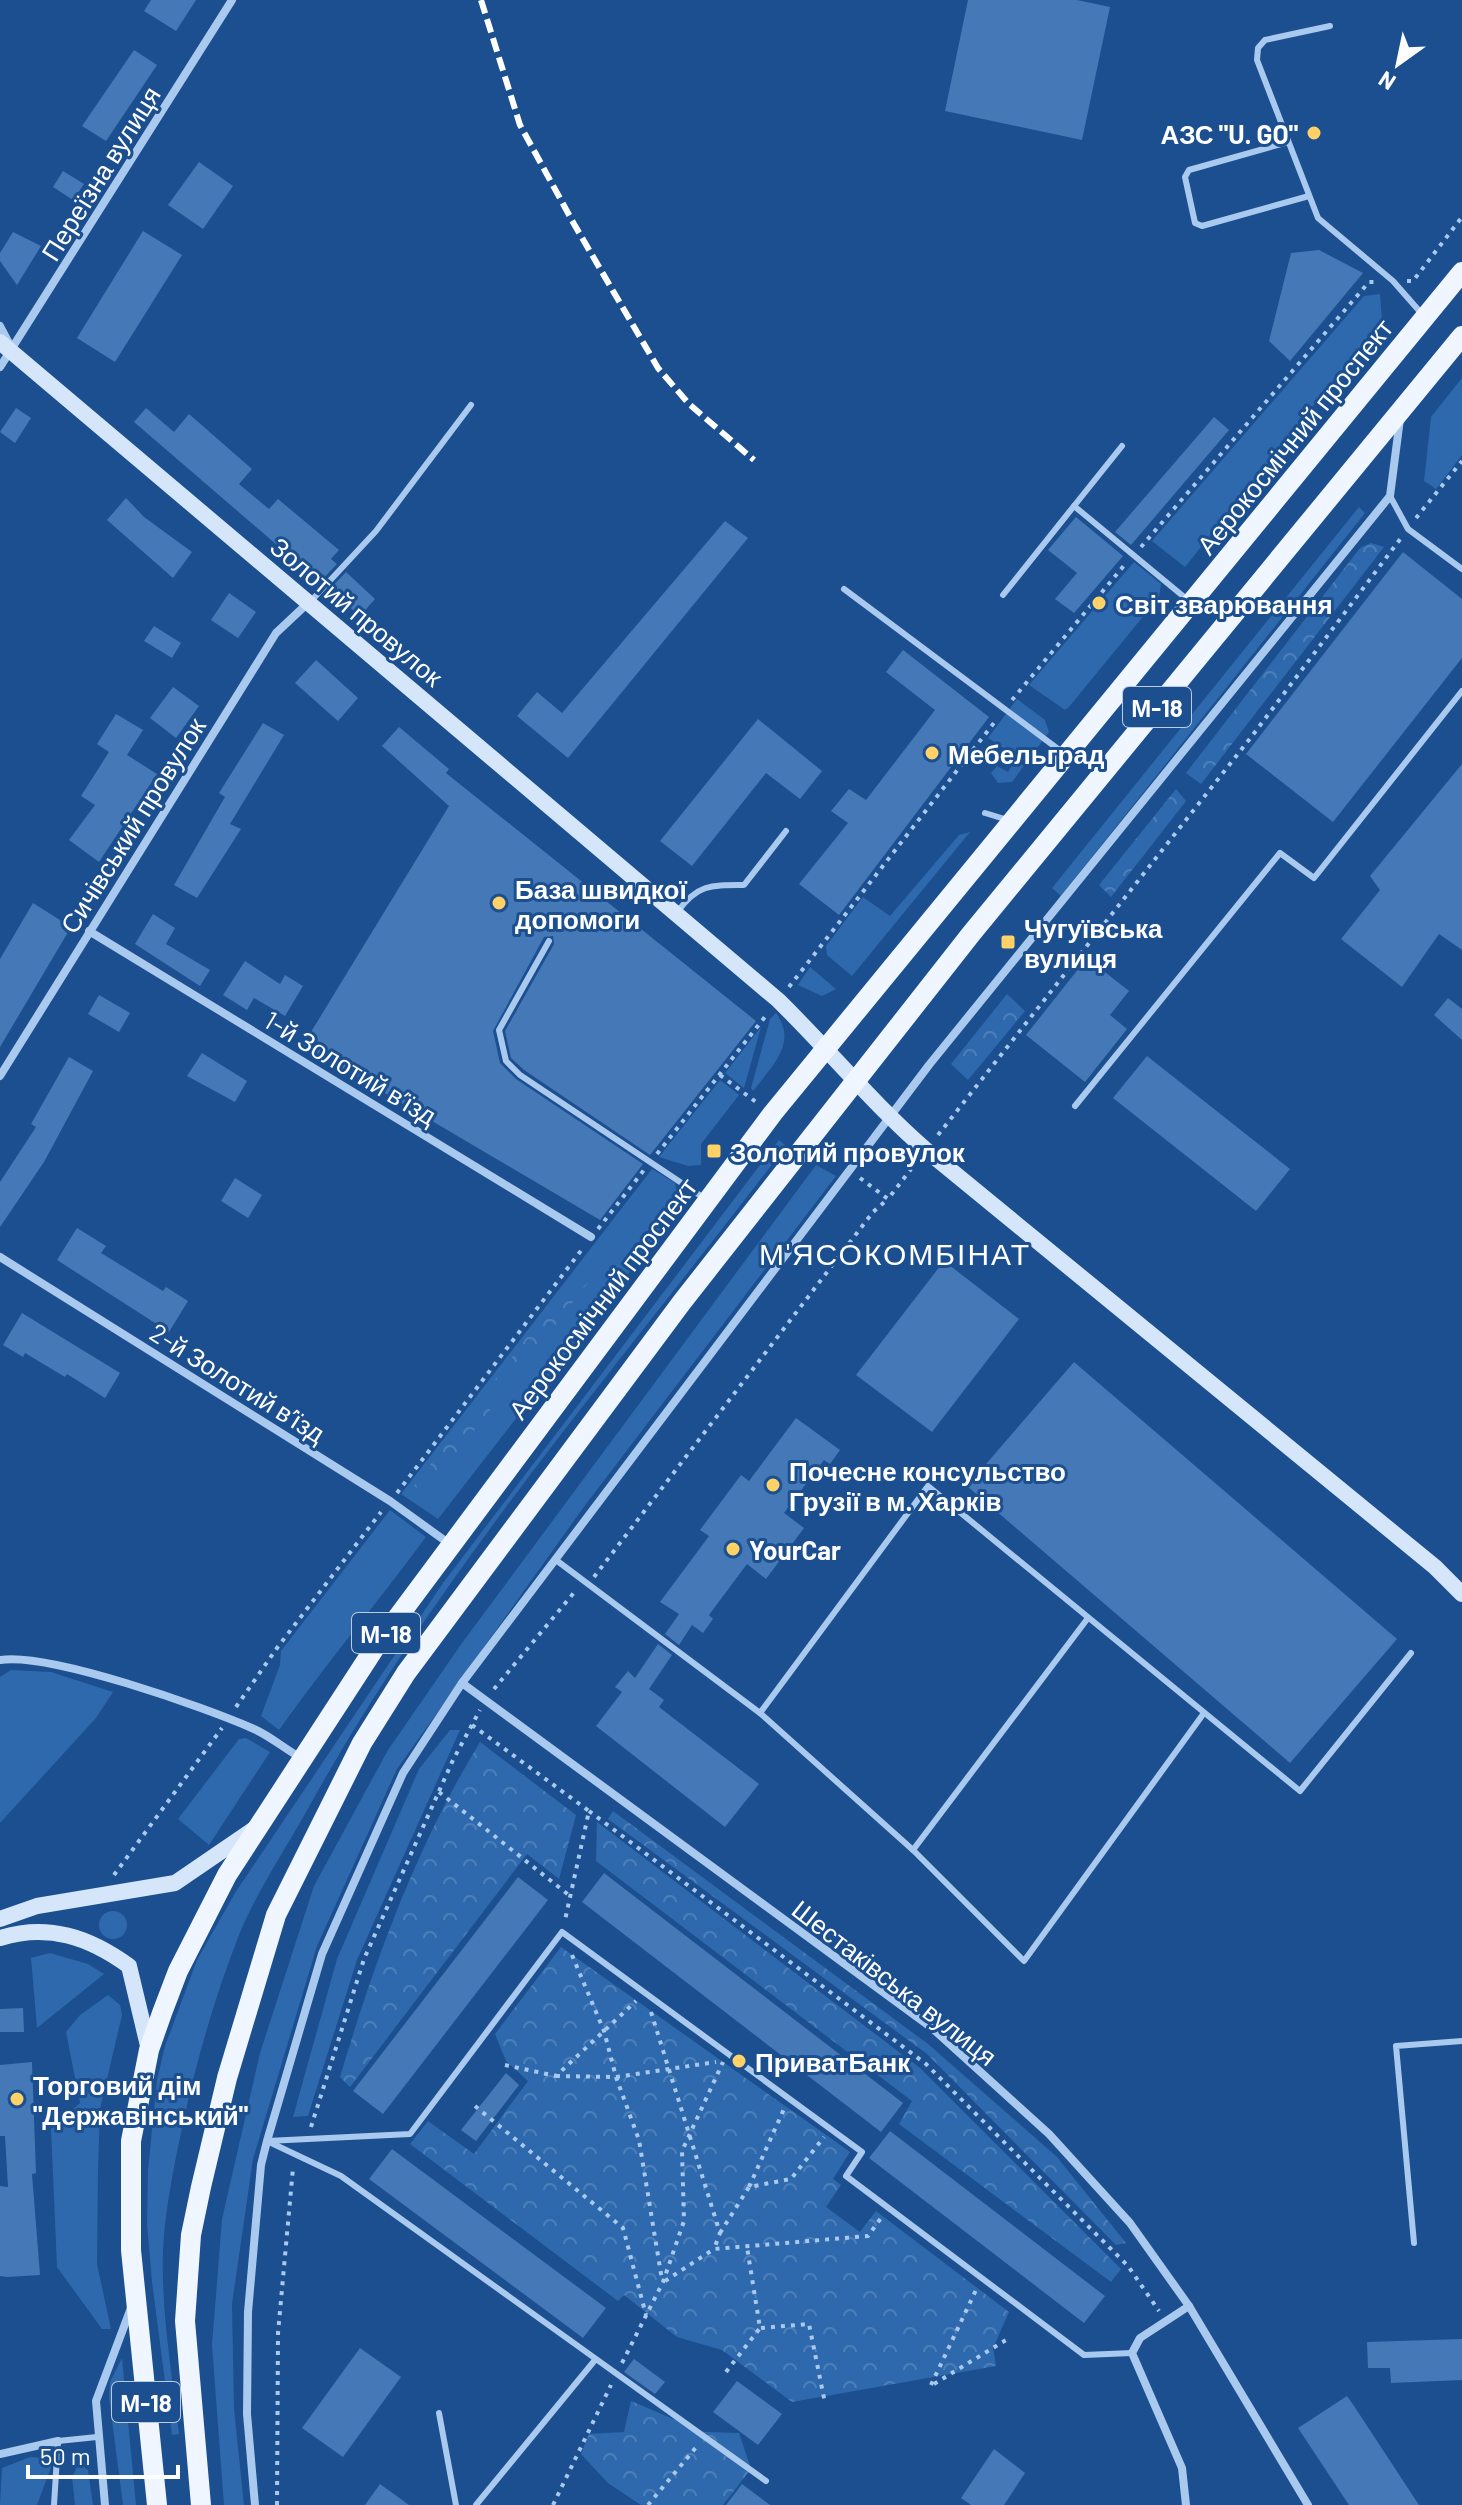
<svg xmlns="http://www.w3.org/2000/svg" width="1462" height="2505" font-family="Barlow,sans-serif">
	<defs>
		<pattern id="forest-crowns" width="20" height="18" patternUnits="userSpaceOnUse" patternTransform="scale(2)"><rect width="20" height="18" fill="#2e69ad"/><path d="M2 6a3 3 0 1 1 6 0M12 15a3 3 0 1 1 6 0" fill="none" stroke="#4d80b9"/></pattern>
	</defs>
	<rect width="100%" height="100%" fill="#1b4f8f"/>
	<g fill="#2e69ad">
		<path d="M1380,294L1382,320L1185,567L1152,541L1364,296Z"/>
		<path d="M1462,378V455L1436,489L1424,481L1431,417Z"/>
		<path d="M1359,507L1365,513L1061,896L1052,888Z"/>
		<path d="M1134,562L1161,584L1159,597L1069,707L1065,710L1029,685Z"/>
		<path d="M1017,699L1045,720L1049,732L1012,782L998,783L991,773L997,766L1008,772L1017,757L988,738Z"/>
		<path d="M970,832L852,976L827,955L826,946L863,897L890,916L959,835Z"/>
		<path d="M810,967L836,989L822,996L798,985Z"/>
		<path d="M776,1013C798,1043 772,1066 753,1091L751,1088L770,1019Z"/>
		<path d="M761,1027L744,1088L725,1073Z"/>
		<path d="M720,1080L739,1095L701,1144V1165L688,1166L659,1157Z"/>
		<path d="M779,1140L786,1146C622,1362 442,1567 310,1805C287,1847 258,1889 239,1935C214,1999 195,2065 181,2133C173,2171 165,2211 163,2250C161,2311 172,2374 179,2434L172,2435L152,2282L147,2223L148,2170L157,2080L165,2046L197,1960L235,1893L443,1583Z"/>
		<path d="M816,1165L836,1176L583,1508L397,1769L317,1946L253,2159L232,2304L234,2409L244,2505H224L212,2345L222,2219L260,2053L314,1886L388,1750L462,1643Z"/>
		<path d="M652,1169L675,1183L678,1197L666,1225L438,1519L401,1494Z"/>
		<path d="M390,1510L426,1537C377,1603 326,1664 279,1730L261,1716L280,1665L281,1651Z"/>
		<path d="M11,1670L51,1672L113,1692L96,1718L0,1823V1677Z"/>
		<path d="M450,1730H460L357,1960L308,2116L293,2117L337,1959L419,1769Z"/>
		<path d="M246,1738L270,1752L209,1845L178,1819L239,1739Z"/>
		<circle cx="113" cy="1925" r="14"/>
		<path d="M50,1953L88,1964L104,1974L37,2028L31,1958Z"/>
		<path d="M108,1995L120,2005L122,2015L100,2109L98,2170L97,2264L111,2329H102L57,2267L51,2129L80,2103L66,2032L80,2015Z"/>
		<path d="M122,2358L136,2505H123L109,2397L110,2382Z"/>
		<path d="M30,2457L54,2459L37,2505H0L2,2468Z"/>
		<path d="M79,2463L88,2470L93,2505H75L72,2477Z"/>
	</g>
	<g fill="url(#forest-crowns)">
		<path d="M1371,543L1384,547L1201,784L1186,773L1360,548Z"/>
		<path d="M1176,789L1186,801L1111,897L1099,885Z"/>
		<path d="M1007,994L1025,1011L968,1080L951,1064Z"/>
		<path d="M591,1253L600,1267L426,1493L414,1486Z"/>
		<path d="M480,1742L576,1815L559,1879L527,1854L350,2087L340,2077C375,1960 416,1847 480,1742Z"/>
		<path d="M613,1811L928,2044L1057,2157L1126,2243L1116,2245L927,2054L608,1819Z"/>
		<path d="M597,1822L920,2068L1121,2269L1111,2282L899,2124L912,2101L596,1861Z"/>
		<path d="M561,1947L850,2152L833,2179L841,2185L826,2207L860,2232L876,2211L1009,2312L993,2348L996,2366L792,2402L722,2350L677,2337L624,2295L618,2301L410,2144L428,2121L474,2154L528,2081L506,2061L495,2034Z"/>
		<path d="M631,2401L704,2432L739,2433L751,2469L723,2505H641L608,2483L581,2454L589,2434L624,2432Z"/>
	</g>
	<g fill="#4478b7">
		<path d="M151,0H196L176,31L144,11Z"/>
		<path d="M968,0H1077L1110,7L1082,140L945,111Z"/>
		<path d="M134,50L157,65L106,141L82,126Z"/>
		<path d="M199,162L233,186L203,229L168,205Z"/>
		<path d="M63,171L84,184L73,200L53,187Z"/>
		<path d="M143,231L182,255L115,362L77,338Z"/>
		<path d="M13,232L41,246L17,285L0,261V253Z"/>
		<path d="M1319,250L1363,273L1290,361L1269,341L1291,253Z"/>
		<path d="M16,408L31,418L15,443L0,432Z"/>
		<path d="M146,408L174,432L189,414L252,469L239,484L269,509L278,499L339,550L331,559L337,564L320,582L134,422Z"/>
		<path d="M1214,417L1229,430L1131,545L1115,532Z"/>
		<path d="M126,498L144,517L192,552L173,578L107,520Z"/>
		<path d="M1076,517L1123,556L1074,613L1055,599L1077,573L1048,550Z"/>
		<path d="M725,521L748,538L568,758L517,716L537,692L562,713Z"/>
		<path d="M1403,552L1462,599V658L1333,822L1246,754Z"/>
		<path d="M346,572L375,599L360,616L329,590Z"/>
		<path d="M229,593L256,612L238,638L211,620Z"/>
		<path d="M154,626L181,643L172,658L144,641Z"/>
		<path d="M903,650L989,717L839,915L799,884L848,823L831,811L849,789L866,800L935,710L886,672Z"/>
		<path d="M316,660L358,698L338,721L295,683Z"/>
		<path d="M173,687L199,706L176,738L150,718Z"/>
		<path d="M116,714L143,730L127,755L157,774L99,862L69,840L95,805L81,796L109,752L97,744Z"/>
		<path d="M758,719L822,771L800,799L766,773L692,866L660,841Z"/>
		<path d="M263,723L284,735L230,824L241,829L197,898L174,885L225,797L219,793Z"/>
		<path d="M399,727L449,769L446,773L756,1021L650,1155L524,1070L511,1058L505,1031L554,944L553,936L544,937L493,1031L500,1063L516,1079L643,1164L600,1220L303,1045L449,806L382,746Z"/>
		<path d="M1462,764V950L1439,934L1402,987L1341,939L1380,890L1370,876Z"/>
		<path d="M33,903L71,927L0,1047V959Z"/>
		<path d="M153,914L175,928L166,944L210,970L200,986L135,944Z"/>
		<path d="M1087,958L1129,991L1110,1015L1127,1029L1085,1082L1026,1035Z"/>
		<path d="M245,961L280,984L285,975L303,986L285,1016L254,998L247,1010L223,995Z"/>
		<path d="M99,995L130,1013L119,1032L88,1014Z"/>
		<path d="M1448,998L1462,1009V1040L1434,1015Z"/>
		<path d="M202,1053L247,1081L235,1102L187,1076Z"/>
		<path d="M1147,1056L1290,1169L1256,1211L1113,1098Z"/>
		<path d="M69,1057L93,1071L44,1162L0,1227V1182L36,1127L31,1124Z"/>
		<path d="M235,1178L262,1195L248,1218L221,1201Z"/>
		<path d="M77,1228L106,1246L101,1253L163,1291L166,1287L188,1301L169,1332L57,1260Z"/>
		<path d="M944,1261L1019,1319L932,1432L856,1375Z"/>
		<path d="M22,1313L120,1373L105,1398L67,1374L65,1377L25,1353L23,1357L3,1345Z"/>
		<path d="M1074,1362L1397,1639L1290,1763L967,1486Z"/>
		<path d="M796,1418L840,1450L830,1464L824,1460L784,1513L804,1528L766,1579L747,1564L709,1615L713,1619L703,1633L692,1625L679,1645L665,1634L679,1614L660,1602L709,1536L700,1530L741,1475L749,1481Z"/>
		<path d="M658,1644L672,1655L649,1689L664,1700L659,1707L759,1784L725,1827L596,1726L622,1692L615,1687L628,1671L635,1678Z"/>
		<path d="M604,1873L903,2103L881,2132L582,1902Z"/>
		<path d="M518,1877L548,1900L383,2114L353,2091Z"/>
		<path d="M23,2008L24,2032H0V2009Z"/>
		<path d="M32,2062L36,2173L32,2174L40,2275L7,2277L0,2276V2186L8,2187L5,2136H0V2065Z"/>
		<path d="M506,2073L519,2085L476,2141L461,2130Z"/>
		<path d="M890,2131L1105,2296L1084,2323L869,2158Z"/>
		<path d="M392,2149L606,2308L583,2338L369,2179Z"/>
		<path d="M1462,2339V2380L1391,2383L1390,2368H1368L1367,2342Z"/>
		<path d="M360,2348L401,2377L343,2457L302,2428Z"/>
		<path d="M634,2359L665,2382L655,2394L624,2372Z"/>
		<path d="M737,2381L782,2414L758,2445L713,2412Z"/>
		<path d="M1347,2396L1354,2406L1419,2505H1349L1298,2428Z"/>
		<path d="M994,2449L1025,2473L1004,2505H971L961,2498Z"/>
		<path d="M380,2484L409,2505H365Z"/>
		<path d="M742,2484L770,2505H726Z"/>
	</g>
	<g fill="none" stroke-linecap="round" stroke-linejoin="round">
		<g stroke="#a9c9ee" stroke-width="4" stroke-dasharray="4 6" stroke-linecap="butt">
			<path d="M1407,281H1413L1462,217"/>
			<path d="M1416,518L1462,461"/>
			<path d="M1141,547L1369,282H1374"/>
			<path d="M1012,700L1127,562"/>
			<path d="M789,987L997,719"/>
			<path d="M720,1075L756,1102"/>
			<path d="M938,1135L1252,736L1401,538"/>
			<path d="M824,1152L838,1162"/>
			<path d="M657,1154L768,1013"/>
			<path d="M860,1178L888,1199L911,1169"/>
			<path d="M598,1229L644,1170"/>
			<path d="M397,1493L583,1248"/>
			<path d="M594,1577L873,1212L888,1199"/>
			<path d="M494,1689L577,1589"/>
			<path d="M236,1707L277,1648L381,1512"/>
			<path d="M472,1725L589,1811L565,1920"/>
			<path d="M439,1792L570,1896"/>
			<path d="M589,1811L926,2064L1128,2266L1159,2311"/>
			<path d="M114,1875L222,1728"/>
			<path d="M572,1955L604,2031L616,2077L639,2140L662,2280"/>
			<path d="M651,2012L720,2233L714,2249"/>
			<path d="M505,2065L556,2076L636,2001"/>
			<path d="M556,2076L616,2077L716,2062"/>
			<path d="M475,2106L623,2228L646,2315"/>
			<path d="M311,2127L364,1959L453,1760L480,1710"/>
			<path d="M749,2187L784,2109"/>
			<path d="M720,2233L749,2187L791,2179L824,2137"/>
			<path d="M665,2281L714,2249L868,2236L881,2218"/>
			<path d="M761,2328L809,2324L825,2403"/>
			<path d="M622,2363L663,2282L684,2221L682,2151L723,2062"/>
			<path d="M726,2372L760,2328L747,2247"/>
			<path d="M934,2384L1006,2340"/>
			<path d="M931,2385L976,2290"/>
			<path d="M277,2505L278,2333L293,2168"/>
			<path d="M553,2505L611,2385"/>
			<path d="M648,2505L698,2445"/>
		</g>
		<g stroke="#a9c9ee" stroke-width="6">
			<path d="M1330,26L1265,40L1258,48L1257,60L1318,218L1393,281L1422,314"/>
			<path d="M1288,142L1189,170L1185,177L1195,223L1202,226L1309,196"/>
			<path d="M1390,496L1408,529L1462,569"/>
			<path d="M1074,506L1122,446"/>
			<path d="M844,589L1062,752"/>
			<path d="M1003,595L1074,506L1189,601"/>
			<path d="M311,601L376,531L471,405"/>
			<path d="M985,813L1008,820"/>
			<path d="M678,911C698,884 711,885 744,885L786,831"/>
			<path d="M549,941L499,1030L506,1061L520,1075L704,1198"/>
			<path d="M1075,1106L1280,853L1314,878L1462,691"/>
			<path d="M556,1560L760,1713L928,1486L1300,1791L1411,1653"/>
			<path d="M760,1713L913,1850L1024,1961L1204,1713"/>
			<path d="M913,1850L1088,1618"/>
			<path d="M1414,2243L1396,2046L1462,2041"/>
			<path d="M439,2413L456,2505"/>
			<path d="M766,2481L341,2176L267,2141L410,2134L562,1932L862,2152L846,2176L1084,2355L1132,2353"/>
			<path d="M54,2505L58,2441L97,2437"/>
			<path d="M476,2505L595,2360"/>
		</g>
		<g stroke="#a9c9ee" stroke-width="8">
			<path d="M0,326L9,343"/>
			<path d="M0,367L232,0"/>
			<path d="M89,931L591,1237"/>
			<path d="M0,1076L276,633L308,603"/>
			<path d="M0,1257L390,1501L451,1545"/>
			<path d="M0,1660C49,1652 204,1707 254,1729C270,1736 285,1749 301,1758"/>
			<path d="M462,1683L932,2028L1049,2134L1130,2223L1189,2306L1308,2505"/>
			<path d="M0,2454L58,2441"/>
			<path d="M105,2505L96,2401L131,2308"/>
			<path d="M255,2505L247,2414L248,2312L261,2165L267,2141L322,1954L403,1773L462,1683L929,1065L1390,496L1400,419"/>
			<path d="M1186,2505L1182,2468L1132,2353L1140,2338L1189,2306"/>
		</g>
		<g stroke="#d6e6fa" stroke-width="16">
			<path d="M0,342L778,1000C829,1050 873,1104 926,1150L1435,1567L1462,1594"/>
			<path d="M0,1919L37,1906L175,1883L254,1829"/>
			<path d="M0,1938C48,1923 89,1937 129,1966L149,2050"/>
		</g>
		<g stroke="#f0f6ff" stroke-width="20">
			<path d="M157,2505L131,2250V2141L149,2050L162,2013L178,1971L227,1875L374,1649L773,1113L1462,272"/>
			<path d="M201,2505L185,2321L191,2235L201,2187L227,2078L276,1915L362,1743L406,1673L682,1302L971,934L1462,336"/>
		</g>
		<path stroke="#fff" stroke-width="6" stroke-dasharray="14 6" stroke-linecap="butt" d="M481,0L520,125L574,224L658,368L689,404L754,460"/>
	</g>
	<g fill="#ffd166" stroke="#1b4f8f" stroke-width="3">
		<circle cx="1314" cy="133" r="8"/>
		<circle cx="1099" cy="603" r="8"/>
		<circle cx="932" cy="753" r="8"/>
		<circle cx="499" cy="903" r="8"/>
		<rect x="1000" y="934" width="16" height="16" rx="4"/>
		<rect x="706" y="1143" width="16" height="16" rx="4"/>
		<circle cx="773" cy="1485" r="8"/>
		<circle cx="733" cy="1549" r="8"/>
		<circle cx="739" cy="2061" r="8"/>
		<circle cx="17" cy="2099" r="8"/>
	</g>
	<g text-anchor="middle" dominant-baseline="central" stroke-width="6" stroke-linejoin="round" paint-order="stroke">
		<g fill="#1b4f8f" stroke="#bbcadd" stroke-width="2">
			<rect x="1123" y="687" width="68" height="40" rx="6"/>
			<rect x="352" y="1613" width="68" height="40" rx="6"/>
			<rect x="112" y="2382" width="68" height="40" rx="6"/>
		</g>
		<g font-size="24" font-weight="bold" fill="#fff">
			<text x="1157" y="707">М-18</text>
			<text x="386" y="1633">М-18</text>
			<text x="146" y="2402">М-18</text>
		</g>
		<g font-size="26" font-weight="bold" fill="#fff" stroke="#1b4f8f" text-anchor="start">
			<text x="1298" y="133" text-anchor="end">АЗС "U. GO"</text>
			<text x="1115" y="603">Світ зварювання</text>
			<text x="948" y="753">Мебельград</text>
			<text x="515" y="888">База швидкої<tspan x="515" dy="30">допомоги</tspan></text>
			<text x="1024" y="927">Чугуївська<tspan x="1024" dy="30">вулиця</tspan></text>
			<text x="730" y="1151">Золотий провулок</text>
			<text x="789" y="1470">Почесне консульство<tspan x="789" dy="30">Грузії в м. Харків</tspan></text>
			<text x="749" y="1549">YourCar</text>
			<text x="755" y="2061">ПриватБанк</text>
			<text x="33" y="2084">Торговий дім<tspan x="33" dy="30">"Державінський"</tspan></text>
		</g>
		<g font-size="26" fill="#fff" stroke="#1b4f8f">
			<text transform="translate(100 173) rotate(-58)">Переїзна вулиця</text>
			<text transform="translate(1294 436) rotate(-51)">Аерокосмічний проспект</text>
			<text transform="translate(357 611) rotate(40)">Золотий провулок</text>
			<text transform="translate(132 825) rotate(-58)">Сичівський провулок</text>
			<text transform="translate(351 1067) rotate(31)">1-й Золотий в’їзд</text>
			<text transform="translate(602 1298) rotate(-53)">Аерокосмічний проспект</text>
			<text transform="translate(238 1382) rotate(32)">2-й Золотий в’їзд</text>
			<text transform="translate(895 1982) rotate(38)">Шестаківська вулиця</text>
		</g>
		<g font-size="30" letter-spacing="2" fill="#fff" stroke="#1b4f8f">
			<text x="895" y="1253">М'ЯСОКОМБІНАТ</text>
		</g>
	</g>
	<g transform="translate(1398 64) rotate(213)" stroke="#1b4f8f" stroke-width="6" paint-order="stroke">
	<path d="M0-6L14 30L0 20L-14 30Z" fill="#ffffff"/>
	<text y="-12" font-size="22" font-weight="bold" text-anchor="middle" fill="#ffffff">N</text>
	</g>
	<path d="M28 2465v12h150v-12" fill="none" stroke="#ffffff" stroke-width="4"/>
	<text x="40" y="2465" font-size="24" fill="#ffffff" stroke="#1b4f8f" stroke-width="6" paint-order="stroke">50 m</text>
</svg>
